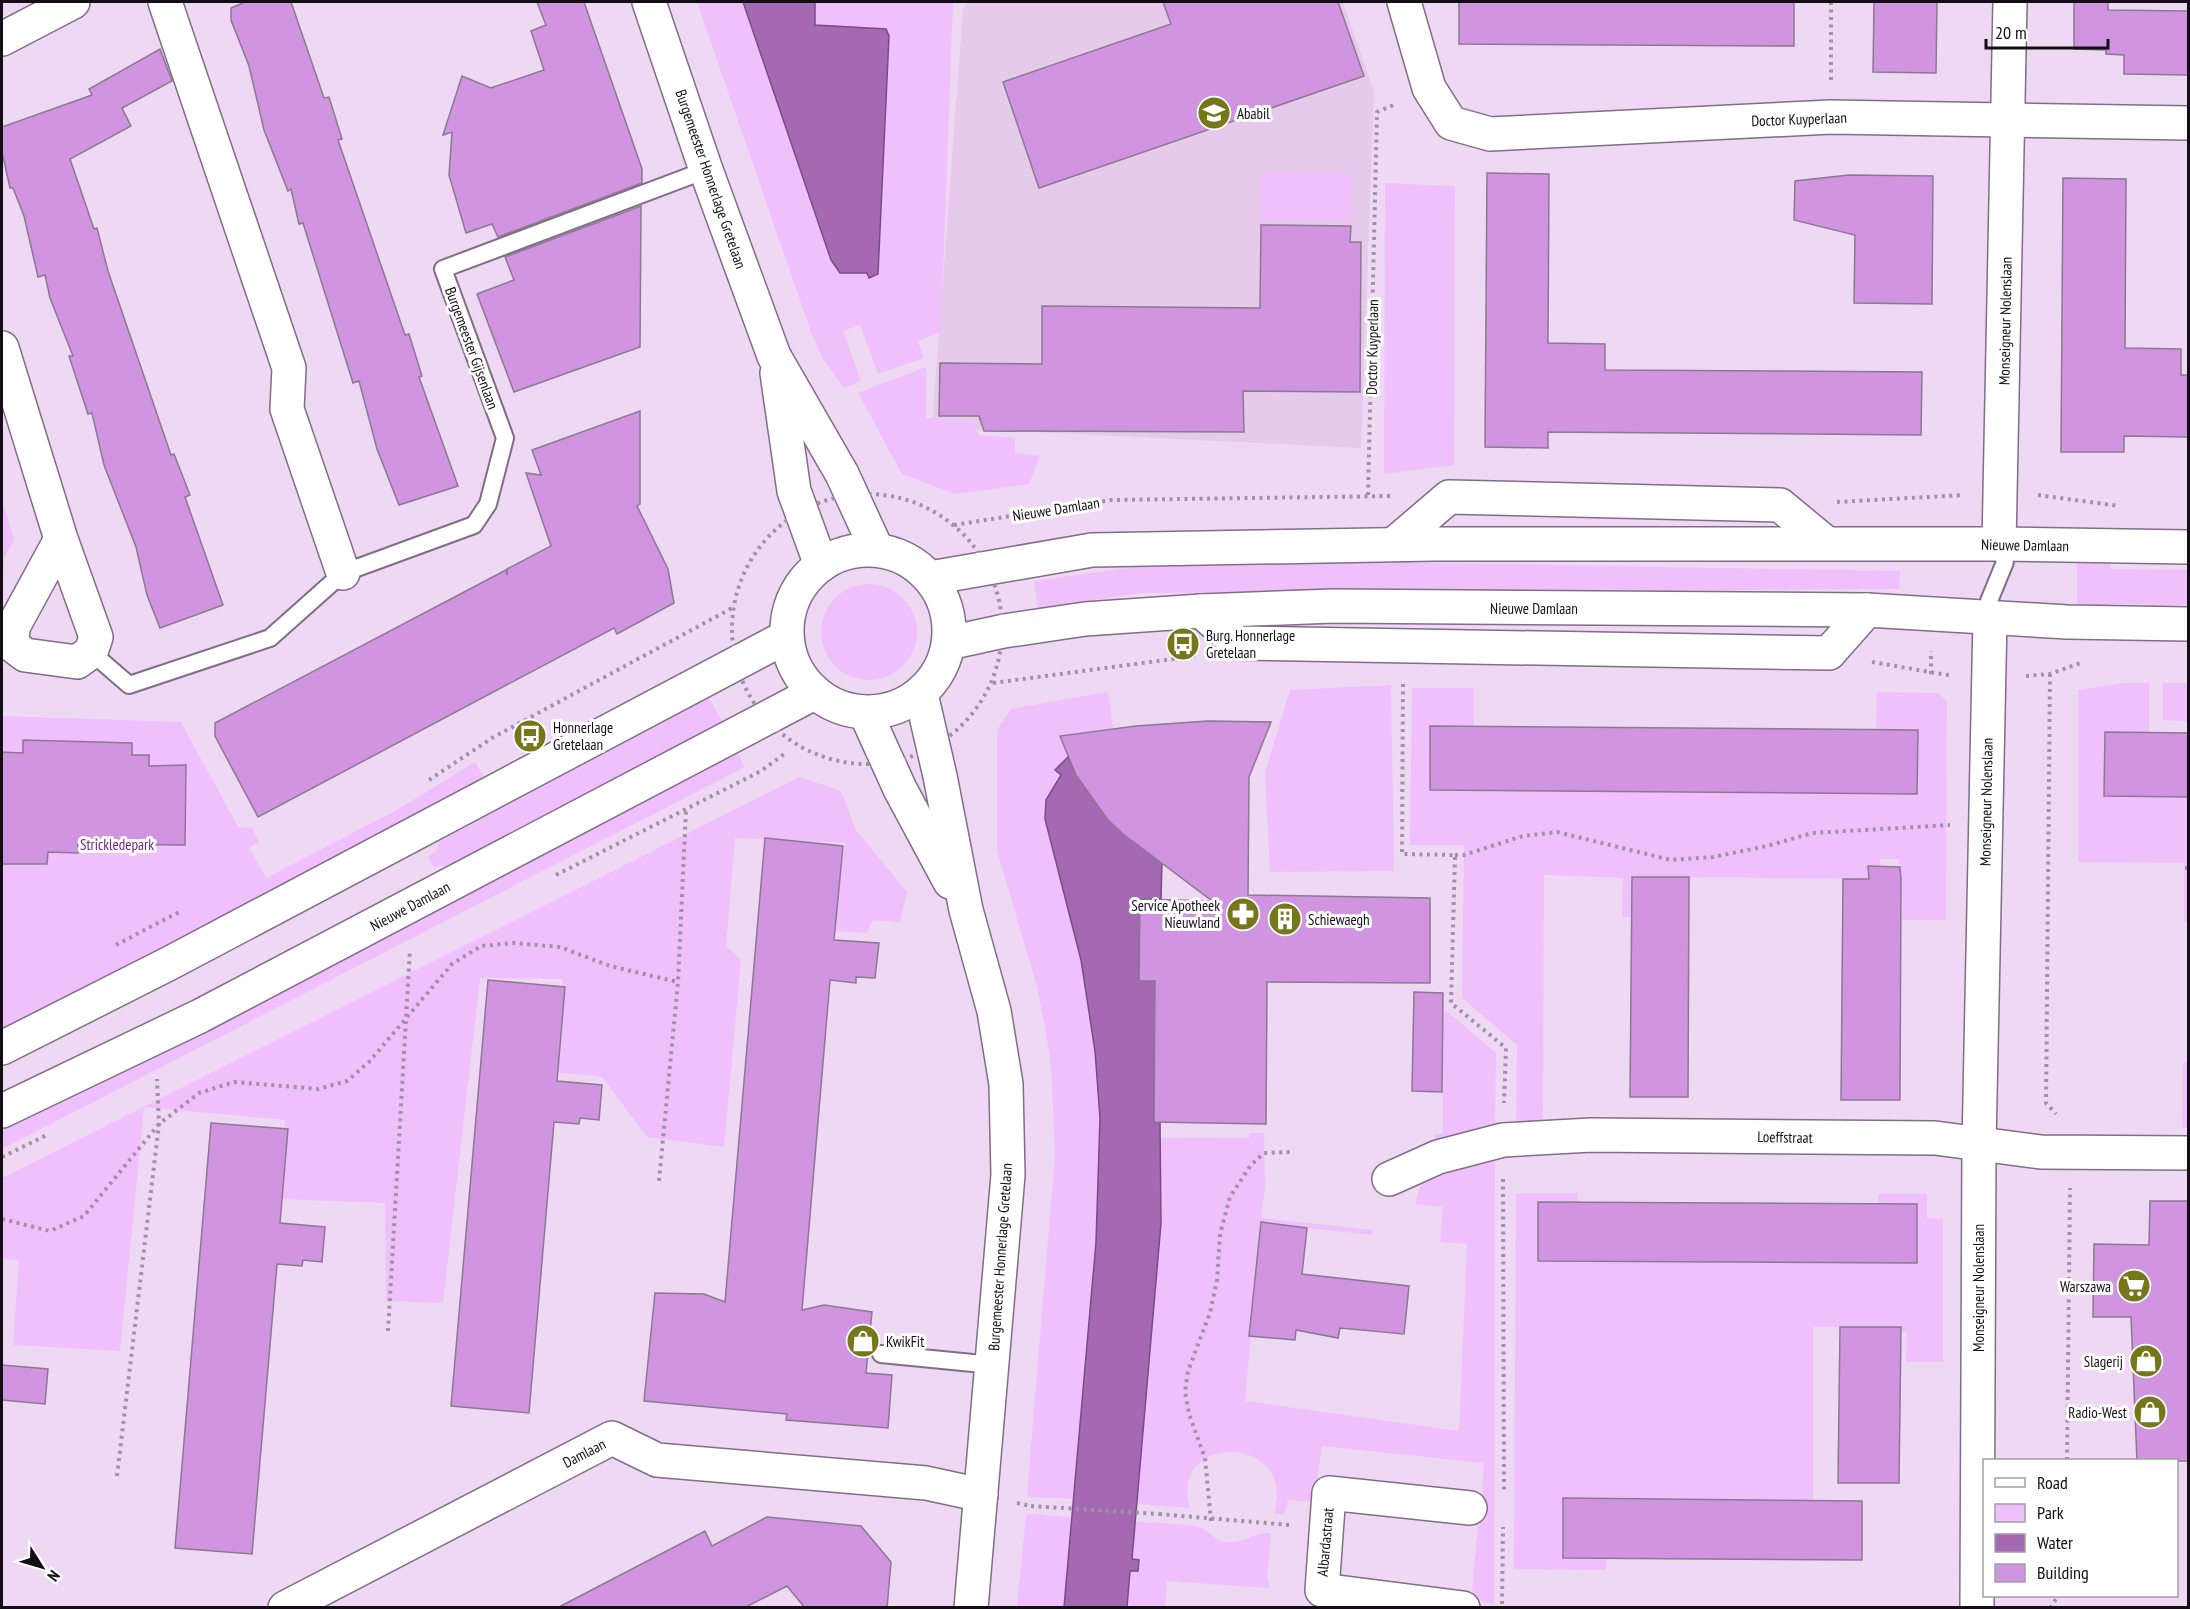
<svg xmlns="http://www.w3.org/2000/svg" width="2190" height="1609" font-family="'PT Sans Narrow',sans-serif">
	<rect width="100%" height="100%" fill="#eed8f4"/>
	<path fill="#e5caeb" d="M967,2H1343L1374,91L1361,448L932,427L963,10Z"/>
	<g fill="#f0c0fc" fill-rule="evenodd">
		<path d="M697,2H743L831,260L840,273H867L876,269L880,245L889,36L885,29L815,25V2H953L941,332L918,341L924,358L878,374L860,325L843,331L861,381L844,388L823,359L811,332Z"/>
		<path d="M1261,173L1352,174L1351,221L1260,220Z"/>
		<path d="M1385,183L1455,186L1454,465L1384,474Z"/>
		<path d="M926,367V418L974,422L979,435L1015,438V453L1040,456L1029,484L955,494L902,474L858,393Z"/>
		<path d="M2,500L14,539L4,559L2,597Z"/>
		<path d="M2077,559L2110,560L2111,569L2188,570V605L2110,604V612H2077Z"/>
		<path d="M1385,562L1900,571L1899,589L1142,593L1038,608L1034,581L1150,565Z"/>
		<circle cx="869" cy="632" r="48"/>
		<path d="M2123,683H2149V733H2105L2104,796L2188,797V922H2184V863L2078,862V690Z"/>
		<path d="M2163,683H2188V721L2163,720Z"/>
		<path d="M1391,685L1394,871L1270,872L1265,773L1290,690Z"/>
		<path d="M1412,688H1474V727L1430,726V790L1917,794L1918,731L1876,730L1877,692L1938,693L1947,701L1946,920H1902L1901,879L1632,877L1631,917H1622L1623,878L1544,875L1543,1123L1516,1132L1517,1045L1462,998L1464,845H1410ZM1880,859H1899L1900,877L1869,876V866H1880Z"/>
		<path d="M1108,692L1113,728L1060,737L1068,757L1046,800L1045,819L1081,960L1095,1051L1100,1118L1096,1242L1073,1499L1031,1497L1027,1494L1055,1155L1051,1066L1045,1026L1036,983L997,851V730L1011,709Z"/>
		<path d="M709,698L723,723L453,868L441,865L434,868L428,856L436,852L439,842Z"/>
		<path d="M2,716L181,722L238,827L252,828L259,842L249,847L266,878L395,811L475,762L486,781L2,1035Z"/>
		<path d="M737,752L745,767L2,1149V1127L443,905Z"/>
		<path d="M800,777L841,791L856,830L907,892L900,922L873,920L867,933L834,931L838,854H844L845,843L735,838L726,946L741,960L724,1147L647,1137L602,1077L555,1072L563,979L480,978L443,1303L386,1301L385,1203L281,1199L285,1120L144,1107L120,1351L13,1345L19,1260L2,1259V1178Z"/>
		<path d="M1443,1012L1449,1013L1496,1053L1495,1132L1435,1140L1434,1134H1443Z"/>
		<path d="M2183,1062H2188V1128H2182Z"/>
		<path d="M1249,1133H1264L1265,1188L1261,1218L1373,1230L1372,1235L1261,1223L1245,1401L1459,1431L1467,1244L1440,1242L1443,1207L1415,1204L1421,1184L1495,1155L1494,1604L1474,1599L1472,1590L1478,1526H1480L1484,1463L1322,1446L1314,1502L1288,1500L1284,1514H1274C1298,1433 1167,1432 1190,1508L1136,1504L1161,1223L1160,1138H1249Z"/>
		<path d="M1516,1193H1578V1202H1539L1538,1261L1917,1263V1204H1878V1194H1927V1218L1943,1219V1362H1906L1907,1332L1901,1331L1900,1327H1813V1500L1563,1498V1558H1606V1570L1514,1569Z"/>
		<path d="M1030,1514L1072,1517L1064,1607H1017L1026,1515Z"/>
		<path d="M1135,1522C1147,1522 1193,1524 1201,1528C1210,1532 1215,1540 1225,1542C1243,1545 1255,1531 1271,1533L1267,1580L1269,1581V1588L1167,1581L1165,1607L1127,1608L1130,1570L1139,1560L1132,1559Z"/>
	</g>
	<g fill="#a469b2" stroke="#794d83" stroke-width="1.5">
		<path d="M743,2H815V25L886,29L889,36L878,274L869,278L867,273H840L831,260Z"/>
		<path d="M1068,757C1090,803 1119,834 1162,861L1161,899H1140L1139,980L1161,981L1155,1012L1154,1122H1160L1161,1223L1132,1559L1139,1560L1138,1571H1130L1127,1607H1064L1096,1242L1100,1118L1095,1051L1081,960L1045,819L1046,800L1061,775L1055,770Z"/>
	</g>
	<g fill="#d194e1" stroke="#8c7891" stroke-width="1.5">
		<path d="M245,2H291L324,98L329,97L342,139L338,140L405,335L409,334L422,376L419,377L458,486L399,505L377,449L359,381L353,383L303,223L299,224L291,189L288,191L264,130L249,66L231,20V8Z"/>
		<path d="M537,2H584L642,169V183L498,237L492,224L466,233L449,175L452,132L443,135L462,76L491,88L544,70L531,31L546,25Z"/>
		<path d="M1163,2H1338L1364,76L1039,188L1003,82L1171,24Z"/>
		<path d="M1459,2H1794V46L1459,44Z"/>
		<path d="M1874,2H1937L1936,73L1873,72Z"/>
		<path d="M2074,2H2108V10L2188,11V75L2124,74V55L2106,54V50L2074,49Z"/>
		<path d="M160,49L172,81L122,108L131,126L70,159L94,229L97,228L108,271L171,455L174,454L190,495L185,497L223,605L160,628L147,595L136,547L104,465L92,413L88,414L69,356H73L50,298L45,275L38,277L24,216L13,188H10L2,152V127L92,95L89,89Z"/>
		<path d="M1487,173L1549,174L1548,343L1605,344V370L1922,372L1921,435L1548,432V448L1485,447Z"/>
		<path d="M1849,175L1933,176L1932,304L1854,303L1855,235L1794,220L1795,181Z"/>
		<path d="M2063,178L2126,179L2125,348L2181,349V375H2188V437L2124,436V452H2061Z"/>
		<path d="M641,206L640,347L514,392L477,294L514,280L505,257Z"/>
		<path d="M1261,225L1351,226L1350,242H1361L1360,392L1243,391L1244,432L984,431L979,416H939L940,363L1042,364V306L1260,308Z"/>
		<path d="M640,411V504L637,506L668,569L674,603L617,634L614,628L258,817L215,736V723L506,570L507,575V569L551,546L526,473L541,475L532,450Z"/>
		<path d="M1208,721L1271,722L1249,777L1248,895L1430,898V983L1267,982L1266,1124L1154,1122L1155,981H1139L1140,899L1212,901L1123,834L1108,820L1076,775L1060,736L1136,726Z"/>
		<path d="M1430,726L1918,730L1917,794L1430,790Z"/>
		<path d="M2105,732L2188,733V797L2104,796Z"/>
		<path d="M23,740L132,743V755H149V766L186,765L185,845L78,844V853L48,852L47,864H2V752L23,753Z"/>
		<path d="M765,838L843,846L834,940L879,943L875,978L856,977V983L830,980L802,1310L824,1305L872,1312L866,1373L892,1375L888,1428L786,1420L787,1414L644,1401L655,1293L704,1294L725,1302Z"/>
		<path d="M1868,866L1900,867L1901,879L1900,1100H1841L1843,879H1869Z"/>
		<path d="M1632,877H1689L1688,1097H1630Z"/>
		<path d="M488,980L565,987L557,1081L602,1085L599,1120L580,1118L579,1124L554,1122L529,1413L451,1406Z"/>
		<path d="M1414,992L1443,993L1442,1092L1412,1091Z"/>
		<path d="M211,1123L288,1129L280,1223L325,1227L322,1262L303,1260L302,1266L277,1264L252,1554L175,1548Z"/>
		<path d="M2150,1201H2188V1461H2137L2131,1317H2093L2094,1244L2149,1245Z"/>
		<path d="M1538,1202L1917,1204V1263L1538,1261Z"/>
		<path d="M1261,1222L1307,1228L1302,1274L1409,1286L1404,1334L1340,1328L1338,1338L1296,1330L1295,1340L1249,1336Z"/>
		<path d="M1840,1327H1901L1899,1483H1838Z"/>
		<path d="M2,1365L48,1369L45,1404L2,1400Z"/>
		<path d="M1563,1498L1862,1501V1560L1563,1558Z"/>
		<path d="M767,1517L861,1526L891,1562L887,1608H805L787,1586L744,1608H557L705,1531L712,1546Z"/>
	</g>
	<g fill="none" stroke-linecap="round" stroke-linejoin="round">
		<defs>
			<g id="service">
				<path d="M1990,618L1989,601L2005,562L1999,544"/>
				<path d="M91,652L129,685L270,638L343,573L474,525L488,504L505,438L443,269L706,170"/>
				<path d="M881,1354L993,1365"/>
			</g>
			<g id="minor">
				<path d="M165,2L289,368L287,409L343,573"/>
				<path d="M649,2L706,170L774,356L842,474L877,550"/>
				<path d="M1404,2L1429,88L1451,123L1490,134L1831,117L2188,123"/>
				<path d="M2,39L73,2"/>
				<path d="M2,348L61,539L96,637L91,652L77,662L25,655L12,645L13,627L61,539"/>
				<path d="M777,373L794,491L821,565"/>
				<path d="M1394,544L1449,497L1780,505L1826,543"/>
				<path d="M1999,544L2010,2"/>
				<path d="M1201,611L1237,643L1829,653L1867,610"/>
				<path d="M921,694L940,776L966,910L994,1011L1006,1084L1008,1175L971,1608"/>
				<path d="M866,714L900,789L950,882"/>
				<path d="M1389,1179L1438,1157L1503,1140L1591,1135L1935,1138L2041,1152L2188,1153"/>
				<path d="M285,1608L612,1438L657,1460L926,1483L981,1495"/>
				<path d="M1463,1608L1322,1590L1329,1493L1470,1508"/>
				<path d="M1977,1608L1979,1145L1990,618"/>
			</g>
			<g id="tertiary">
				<circle cx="868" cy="631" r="81"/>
				<path d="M930,578L1092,550L1434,544H1999L2188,547"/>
				<path d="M949,643L1004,631L1085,619L1201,611L1333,606L1867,610L2067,622L2188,624"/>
				<path d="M2,1048L170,963L786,637"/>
				<path d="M2,1111L200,1016L814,693"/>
			</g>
		</defs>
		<use href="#service" stroke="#816d86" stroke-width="20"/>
		<use href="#minor" stroke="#816d86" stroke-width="36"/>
		<use href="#tertiary" stroke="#816d86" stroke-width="36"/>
		<g stroke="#a291a6" stroke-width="4" stroke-dasharray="3 4.5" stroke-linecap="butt">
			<path d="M1831,80V2"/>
			<circle cx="867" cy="629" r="135"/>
			<path d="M1368,495L1377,112L1396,104"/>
			<path d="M2038,495L2119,506"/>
			<path d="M1837,502L1964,495"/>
			<path d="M954,525L1112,500L1391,496"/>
			<path d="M1872,662L1953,676"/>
			<path d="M1931,674V651"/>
			<path d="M2050,674L2046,1103L2056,1114"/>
			<path d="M2026,676L2050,674L2083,662"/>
			<path d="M993,683L1195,656"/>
			<path d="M1403,684L1402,854L1455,855L1451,1003L1506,1048L1504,1103"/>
			<path d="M429,780L492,738L734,607"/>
			<path d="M1455,855H1464L1523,836L1557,832L1671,860L1713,857L1767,846L1812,833L1950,825"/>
			<path d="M2185,868H2188"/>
			<path d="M556,875L761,771L787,752"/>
			<path d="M116,945L179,912"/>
			<path d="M2,1157L47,1135"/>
			<path d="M1503,1179L1504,1490"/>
			<path d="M659,1181L678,982L686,810"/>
			<path d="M2,1219L50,1231L84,1216L159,1124L199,1093L234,1082L318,1089L347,1081L369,1062L452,964L481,946L514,943L560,947L610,966L678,982"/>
			<path d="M388,1331L410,949"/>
			<path d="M2067,1460L2070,1188"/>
			<path d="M117,1476L159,1124L157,1079"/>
			<path d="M1017,1503L1031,1506"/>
			<path d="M1159,1514L1290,1525"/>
			<path d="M1211,1521L1205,1458L1189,1414L1185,1392L1188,1371L1210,1313L1217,1280L1220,1234L1230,1197L1251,1165L1264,1153L1291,1152"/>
			<path d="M1502,1604L1503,1527"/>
			<path d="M2050,1608L2058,1596"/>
		</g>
		<use href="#service" stroke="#fff" stroke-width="16"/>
		<use href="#minor" stroke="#fff" stroke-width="33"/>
		<use href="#tertiary" stroke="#fff" stroke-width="33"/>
		<path stroke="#a291a6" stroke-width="4" stroke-dasharray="3 4.5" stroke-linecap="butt" d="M1031,1506L1159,1514"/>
	</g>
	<defs>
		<symbol id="school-disc" viewBox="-11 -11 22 22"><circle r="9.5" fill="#76761b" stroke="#fff"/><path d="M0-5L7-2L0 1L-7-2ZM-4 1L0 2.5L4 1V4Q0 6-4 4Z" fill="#fff"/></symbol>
		<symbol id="bus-disc" viewBox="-11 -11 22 22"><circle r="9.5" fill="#76761b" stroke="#fff"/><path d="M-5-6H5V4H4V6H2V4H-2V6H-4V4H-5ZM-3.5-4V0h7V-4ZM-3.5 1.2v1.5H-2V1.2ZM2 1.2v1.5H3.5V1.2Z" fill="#fff"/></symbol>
		<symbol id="pharmacy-disc" viewBox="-11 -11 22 22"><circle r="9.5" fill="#76761b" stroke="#fff"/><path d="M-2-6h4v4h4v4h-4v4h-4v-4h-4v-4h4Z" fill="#fff"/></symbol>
		<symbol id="building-disc" viewBox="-11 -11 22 22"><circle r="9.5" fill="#76761b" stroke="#fff"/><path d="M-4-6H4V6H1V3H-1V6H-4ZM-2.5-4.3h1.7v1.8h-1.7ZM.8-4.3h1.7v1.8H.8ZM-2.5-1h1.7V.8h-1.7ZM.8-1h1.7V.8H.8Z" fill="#fff"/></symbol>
		<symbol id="supermarket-disc" viewBox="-11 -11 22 22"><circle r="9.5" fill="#76761b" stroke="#fff"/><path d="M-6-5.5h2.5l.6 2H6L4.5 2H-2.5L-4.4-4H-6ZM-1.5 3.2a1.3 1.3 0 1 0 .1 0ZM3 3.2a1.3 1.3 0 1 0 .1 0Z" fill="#fff"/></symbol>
		<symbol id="shop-disc" viewBox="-11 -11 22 22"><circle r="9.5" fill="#76761b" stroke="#fff"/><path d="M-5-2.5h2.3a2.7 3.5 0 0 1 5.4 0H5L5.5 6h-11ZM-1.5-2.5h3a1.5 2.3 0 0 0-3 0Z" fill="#fff"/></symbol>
	</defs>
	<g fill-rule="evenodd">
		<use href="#school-disc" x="1195" y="94" width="38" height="38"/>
		<use href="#bus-disc" x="1164" y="625" width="38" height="38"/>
		<use href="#bus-disc" x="511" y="717" width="38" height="38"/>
		<use href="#pharmacy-disc" x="1224" y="895" width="38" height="38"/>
		<use href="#building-disc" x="1266" y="900" width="38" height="38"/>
		<use href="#supermarket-disc" x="2115" y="1267" width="38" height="38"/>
		<use href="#shop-disc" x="844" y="1322" width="38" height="38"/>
		<use href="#shop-disc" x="2127" y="1342" width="38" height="38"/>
		<use href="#shop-disc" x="2131" y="1393" width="38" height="38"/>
	</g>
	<g text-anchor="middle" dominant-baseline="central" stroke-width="6" stroke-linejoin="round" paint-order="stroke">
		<g font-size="15" fill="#140d16" stroke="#fff" text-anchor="start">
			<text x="1237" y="113">Ababil</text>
			<text x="1206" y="635">Burg. Honnerlage<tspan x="1206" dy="17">Gretelaan</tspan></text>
			<text x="553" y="727">Honnerlage<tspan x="553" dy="17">Gretelaan</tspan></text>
			<text x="1220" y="905" text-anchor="end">Service Apotheek<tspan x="1220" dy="17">Nieuwland</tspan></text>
			<text x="1308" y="919">Schiewaegh</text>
			<text x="2111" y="1286" text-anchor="end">Warszawa</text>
			<text x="886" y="1341">KwikFit</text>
			<text x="2123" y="1361" text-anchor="end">Slagerij</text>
			<text x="2127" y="1412" text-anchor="end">Radio-West</text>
		</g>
		<g font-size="15" fill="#140d16" stroke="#fff">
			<text transform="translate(1799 119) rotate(-2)">Doctor Kuyperlaan</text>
			<text transform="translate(711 179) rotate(71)">Burgemeester Honnerlage Gretelaan</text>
			<text transform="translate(2005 321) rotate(-89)">Monseigneur Nolenslaan</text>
			<text transform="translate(1372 347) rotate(-89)">Doctor Kuyperlaan</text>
			<text transform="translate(472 348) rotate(70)">Burgemeester Gijsenlaan</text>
			<text transform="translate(1056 509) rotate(-9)">Nieuwe Damlaan</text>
			<text transform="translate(2025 545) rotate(1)">Nieuwe Damlaan</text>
			<text x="1534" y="608">Nieuwe Damlaan</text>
			<text transform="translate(1986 802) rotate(-89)">Monseigneur Nolenslaan</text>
			<text transform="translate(410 906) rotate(-28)">Nieuwe Damlaan</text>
			<text transform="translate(1785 1137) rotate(1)">Loeffstraat</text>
			<text transform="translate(1000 1257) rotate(-86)">Burgemeester Honnerlage Gretelaan</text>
			<text transform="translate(1978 1288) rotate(-90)">Monseigneur Nolenslaan</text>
			<text transform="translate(584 1453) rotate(-27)">Damlaan</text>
			<text transform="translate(1325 1542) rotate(-85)">Albardastraat</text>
		</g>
		<g font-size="15" fill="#6f2681" stroke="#fff">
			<text x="117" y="844">Strickledepark</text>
		</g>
	</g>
	<rect width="2190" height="1609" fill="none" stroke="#140d16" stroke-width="6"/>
	<rect x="1983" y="1459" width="195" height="138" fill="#ffffff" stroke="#a19ea2" stroke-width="1.5"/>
	<rect x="1995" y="1478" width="30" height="9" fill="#ffffff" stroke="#a19ea2" stroke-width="1.5"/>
	<text x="2037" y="1489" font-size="18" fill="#140d16">Road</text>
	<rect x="1995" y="1504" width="30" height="18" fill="#f0c0fc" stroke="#a19ea2" stroke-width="1.5"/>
	<text x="2037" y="1519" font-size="18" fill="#140d16">Park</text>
	<rect x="1995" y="1534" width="30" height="18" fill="#a469b2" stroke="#a19ea2" stroke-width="1.5"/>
	<text x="2037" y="1549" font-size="18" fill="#140d16">Water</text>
	<rect x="1995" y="1564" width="30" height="18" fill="#d194e1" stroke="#a19ea2" stroke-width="1.5"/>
	<text x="2037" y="1579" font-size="18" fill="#140d16">Building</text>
	<g transform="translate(42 1567) rotate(127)" stroke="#ffffff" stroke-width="4.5" paint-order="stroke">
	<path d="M0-4.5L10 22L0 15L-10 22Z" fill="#140d16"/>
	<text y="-9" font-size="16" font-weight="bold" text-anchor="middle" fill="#140d16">N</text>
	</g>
	<path d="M1986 39v9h122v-9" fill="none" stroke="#140d16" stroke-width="3"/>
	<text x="1995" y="39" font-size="18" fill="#140d16" stroke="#ffffff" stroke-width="4.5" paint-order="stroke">20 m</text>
</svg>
